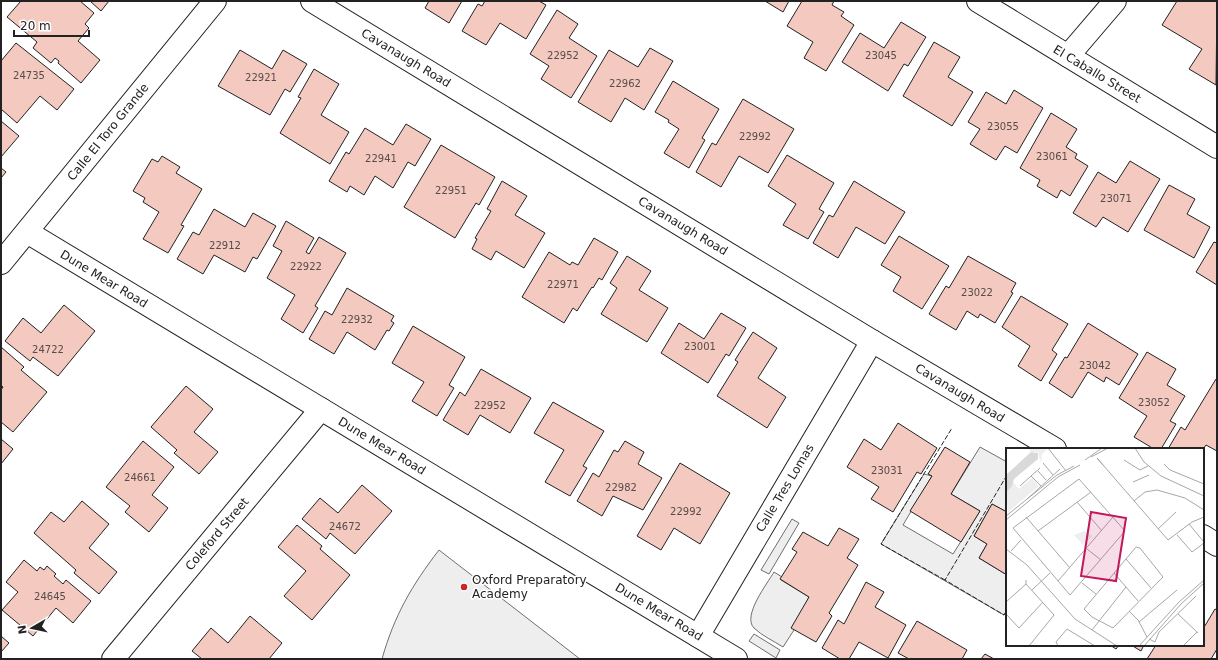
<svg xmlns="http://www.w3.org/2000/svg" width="1218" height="660" font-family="'DejaVu Sans',sans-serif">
	<rect width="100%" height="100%" fill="#fff"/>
	<g fill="#eee" stroke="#6f6f6f">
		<path d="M980,447L1007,462V512L992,504L974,536L987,544L979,558L1007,575V610L1004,615L881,544L924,474L932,476L903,525L953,554L980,511L951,494Z"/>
		<path d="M792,519L799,523L769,574L761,570Z"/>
		<path d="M439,550L580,659H382C394,616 412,585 439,550Z"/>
		<path d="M774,572L782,577L781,580L809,597L794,630L783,647C774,641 762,636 754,628C742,616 767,584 774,572Z"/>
		<path d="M754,634L780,650L776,658L749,641Z"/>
	</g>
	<g fill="#f3c9c0" stroke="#222">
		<path d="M21,1H80L94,13L85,24L89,28L78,41L100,60L81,83L58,63L59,61L55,58L51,63L33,48L37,42L7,17Z"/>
		<path d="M90,1H109L101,11Z"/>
		<path d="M429,1H462L449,23L425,8Z"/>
		<path d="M485,1H539L546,5L526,39L500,23L486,45L462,31L478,4L482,6Z"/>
		<path d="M765,1H789L783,12Z"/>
		<path d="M802,1H834L832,5L844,12L841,16L854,25L826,71L804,58L813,42L787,26Z"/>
		<path d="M1177,1H1217L1216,85L1189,69L1202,49L1162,25Z"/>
		<path d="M557,10L578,24L569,38L597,56L571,98L541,79L549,66L530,54Z"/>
		<path d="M901,22L926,37L908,66L904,64L888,91L842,62L860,33L884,48Z"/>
		<path d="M934,42L960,57L948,77L973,92L952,126L903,96Z"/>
		<path d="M16,43L74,89L57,110L40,96L17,123L1,109V61Z"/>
		<path d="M650,48L673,61L644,110L625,98L611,122L578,102L609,50L638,67Z"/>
		<path d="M240,50L272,69L283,50L307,64L290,92L285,89L270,115L218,86Z"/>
		<path d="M314,69L339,84L321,115L349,132L330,164L280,133L301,98L298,97Z"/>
		<path d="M673,81L719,109L702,138L705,140L689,168L664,153L679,129L668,122L669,120L655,112Z"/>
		<path d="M1014,90L1043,108L1017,153L1005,146L996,160L970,144L980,129L968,122L986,92L1006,104Z"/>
		<path d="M743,99L794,129L768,173L739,156L721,187L696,172L712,143L716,145Z"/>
		<path d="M1051,113L1077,129L1066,147L1077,154L1075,158L1088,166L1070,196L1061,190L1057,198L1037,186L1040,180L1020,168Z"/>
		<path d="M1,121L19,136L1,157Z"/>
		<path d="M406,124L431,139L415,166L408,162L393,188L375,176L364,195L350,186L347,192L329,181L346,152L349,154L365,128L393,145Z"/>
		<path d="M441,145L495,177L479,205L476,203L455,238L404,207Z"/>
		<path d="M787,155L834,183L819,209L824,212L808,239L783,225L796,204L768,186Z"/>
		<path d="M162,156L180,167L176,173L202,189L181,225L184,226L168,253L143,239L159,212L143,202L145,198L133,191L152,159L158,162Z"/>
		<path d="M1130,161L1160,179L1128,232L1103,217L1096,227L1073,213L1098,172L1116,183Z"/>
		<path d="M1,168L6,172L1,178Z"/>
		<path d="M502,181L527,196L515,215L545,233L524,268L496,251L491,260L472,249L477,239L475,238L491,211L487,209Z"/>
		<path d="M854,181L905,212L885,244L856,227L838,258L813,243L829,215L833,217Z"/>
		<path d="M1169,185L1195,199L1187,214L1210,227L1194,258L1144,230Z"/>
		<path d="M214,209L245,227L253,213L276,226L257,259L253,257L245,272L214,255L203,274L177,259L193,232L199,235Z"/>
		<path d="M286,221L314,238L306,252L309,254L319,237L346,253L315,306L318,308L303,333L281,319L295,295L267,278L282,251L273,246Z"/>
		<path d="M899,236L949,266L922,309L893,291L901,277L881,265Z"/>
		<path d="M594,238L618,252L602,280L599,278L593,288L592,287L577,311L573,308L564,323L522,297L549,252L570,265L572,262L578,265Z"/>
		<path d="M1214,242L1217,243V285L1196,272Z"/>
		<path d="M627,256L651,271L639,290L668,308L647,342L601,314L617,288L610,283Z"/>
		<path d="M968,256L1016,283L1011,292L1013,293L995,323L980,314L978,318L967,311L956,330L929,314L946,286L949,288Z"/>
		<path d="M347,288L394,316L391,321L394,323L389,331L387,330L375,350L347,332L334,354L309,339L325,311L332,315Z"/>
		<path d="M1021,296L1068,324L1052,350L1057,354L1041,381L1018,366L1030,346L1002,327Z"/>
		<path d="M64,305L95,331L58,376L33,357L30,361L5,341L23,318L41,333Z"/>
		<path d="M721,313L746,328L729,356L726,354L708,383L661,353L679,323L704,339Z"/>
		<path d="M1088,323L1138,354L1119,385L1106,377L1104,382L1088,372L1072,398L1049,383L1065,357L1067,358Z"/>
		<path d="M413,326L465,357L449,385L454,388L437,416L412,401L424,382L392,363Z"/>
		<path d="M753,332L777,348L758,378L786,397L767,428L717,396L738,362L735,360Z"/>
		<path d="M1,347L24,367L21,370L47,392L13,432L1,422V390L3,387L1,385Z"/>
		<path d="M1147,352L1176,369L1167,385L1185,396L1170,421L1176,424L1161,449H1154L1134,437L1147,416L1119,398Z"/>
		<path d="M481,369L531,398L510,433L480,415L468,435L443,420L460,392L465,396Z"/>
		<path d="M1216,379L1217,380V451L1206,445L1203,449H1168L1181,427L1185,430Z"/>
		<path d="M186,386L213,409L194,432L218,452L199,474L174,453L177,450L151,427Z"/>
		<path d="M553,402L604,431L583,466L587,468L570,496L545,482L564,450L534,433Z"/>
		<path d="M898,423L937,448L921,474L917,472L893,512L871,499L879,487L847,467L864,439L881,450Z"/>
		<path d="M1,439L13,449L1,464Z"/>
		<path d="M143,441L174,467L152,495L168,508L149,532L125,512L130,506L106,487Z"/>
		<path d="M625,441L644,452L638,464L662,478L643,510L613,496L602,516L577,501L593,473L599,477L614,450L618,452Z"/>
		<path d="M945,447L970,462L951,494L980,511L961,542L910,511L932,476L928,474Z"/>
		<path d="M680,463L730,493L700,544L674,528L661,550L637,536Z"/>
		<path d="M362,485L392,511L355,554L330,533L326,539L302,519L320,498L338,513Z"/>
		<path d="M82,501L109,524L89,548L117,572L99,594L74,573L76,570L34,533L51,512L64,522Z"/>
		<path d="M992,504L1007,512V575L979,558L987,544L974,536Z"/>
		<path d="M297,525L322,546L320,549L350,575L312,620L284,596L306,571L278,547Z"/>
		<path d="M839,528L859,539L847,558L858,565L829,613L832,616L816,642L791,628L809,597L780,579L797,552L792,549L803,532L828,546Z"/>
		<path d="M24,560L37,571L40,567L44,570L47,566L56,574L54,576L63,584L66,580L91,601L73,623L56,608L33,636L2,610L18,592L6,582Z"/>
		<path d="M866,582L884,592L875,607L906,625L888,658L859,642L849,659H840L822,648L838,620L844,624Z"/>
		<path d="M1215,609L1217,610V649L1211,659H1147L1156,645H1203V629Z"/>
		<path d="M250,616L282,643L269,659H202L192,651L211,628L228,643Z"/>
		<path d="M917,621L967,650L962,659H909L898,653Z"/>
		<path d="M1,636L9,643L1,652Z"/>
		<path d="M1110,645H1119L1116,649Z"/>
		<path d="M1131,645H1144L1141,651Z"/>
		<path d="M985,654L994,659H981Z"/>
	</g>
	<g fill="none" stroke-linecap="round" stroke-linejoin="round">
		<defs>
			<g id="street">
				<path d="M312,1L872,341L1055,449"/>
				<path d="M978,1L1217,147"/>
				<path d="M1068,56L1115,1"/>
				<path d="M27,232L736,659"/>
				<path d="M1,263L215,1"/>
				<path d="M1203,536L1217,545"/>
				<path d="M698,636L872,341"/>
				<path d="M113,659L321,409"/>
			</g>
		</defs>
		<use href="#street" stroke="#222" stroke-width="24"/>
		<use href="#street" stroke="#fff" stroke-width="22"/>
		<g stroke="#222" stroke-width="1" stroke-dasharray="5 2" stroke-linecap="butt">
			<path d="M1007,475L945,580L1004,615L1007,610"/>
			<path d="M945,580L881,544L952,428"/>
		</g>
	</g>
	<circle fill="#c62828" stroke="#fff" stroke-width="1.5" cx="464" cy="587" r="4"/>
	<g text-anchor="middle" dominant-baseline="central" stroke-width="3" stroke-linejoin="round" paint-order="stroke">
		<g font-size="10" fill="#564c4a">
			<text x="563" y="55">22952</text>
			<text x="881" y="55">23045</text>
			<text x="29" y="75">24735</text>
			<text x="261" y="77">22921</text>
			<text x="625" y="83">22962</text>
			<text x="1003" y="126">23055</text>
			<text x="755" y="136">22992</text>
			<text x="1052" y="156">23061</text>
			<text x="381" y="158">22941</text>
			<text x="451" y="190">22951</text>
			<text x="1116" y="198">23071</text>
			<text x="225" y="245">22912</text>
			<text x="306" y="266">22922</text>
			<text x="563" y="284">22971</text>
			<text x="977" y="292">23022</text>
			<text x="357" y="319">22932</text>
			<text x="700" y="346">23001</text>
			<text x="48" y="349">24722</text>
			<text x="1095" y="365">23042</text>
			<text x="1154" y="402">23052</text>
			<text x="490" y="405">22952</text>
			<text x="887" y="470">23031</text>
			<text x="140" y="477">24661</text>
			<text x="621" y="487">22982</text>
			<text x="686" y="511">22992</text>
			<text x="345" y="526">24672</text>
			<text x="50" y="596">24645</text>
		</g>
		<g font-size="12" fill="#222" stroke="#fff">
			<text transform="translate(406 58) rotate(31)">Cavanaugh Road</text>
			<text transform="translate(1097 74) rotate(31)">El Caballo Street</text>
			<text transform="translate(108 132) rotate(-51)">Calle El Toro Grande</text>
			<text transform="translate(683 226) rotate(31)">Cavanaugh Road</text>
			<text transform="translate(104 279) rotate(31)">Dune Mear Road</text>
			<text transform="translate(960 393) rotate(31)">Cavanaugh Road</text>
			<text transform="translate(382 446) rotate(31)">Dune Mear Road</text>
			<text transform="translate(785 488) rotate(-59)">Calle Tres Lomas</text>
			<text transform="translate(217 534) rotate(-50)">Coleford Street</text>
			<text transform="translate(659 612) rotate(31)">Dune Mear Road</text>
		</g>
		<g font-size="12" fill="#222" stroke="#fff" text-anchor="start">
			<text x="472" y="580">Oxford Preparatory<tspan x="472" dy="14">Academy</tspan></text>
		</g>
	</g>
	<g transform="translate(1006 448)">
		<rect width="198" height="198" fill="#fff"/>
		<path d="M30,0L41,2L36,6L35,15L32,4H25L23,1ZM26,30L33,38L2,64L0,44L7,34L13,41ZM78,83L87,88L77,97L68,87Z" fill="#eee"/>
		<path d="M25,4L32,5V11L8,31L6,38L0,44V27Z" fill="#d9d9d9"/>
		<path fill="none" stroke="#a7a7a7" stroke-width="1" d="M42,0L60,23M129,0L138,14L155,28L198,48M85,9L102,0M79,12L96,0M118,12L134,22L142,18M37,15L47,27M158,16L164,22L198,36M97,17L91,10L162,92L186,74L198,69M32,23L40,32M25,28L35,38M73,31L119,83L64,147L7,80ZM127,34L143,27M14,38L34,20M20,52L54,21M128,53L139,44L151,42L179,50L198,62M71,54L96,83M0,68L51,27L68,18M20,69L64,120M0,72L52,29L74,17M183,76L198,94M152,81L170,64M32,83L85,44M171,87L186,104L198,95M130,99L134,100L157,129L107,180L86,169L78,161ZM0,101L21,117L69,171L111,198M81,101L95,112M5,103L15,92M120,111L145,140M108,125L132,153M20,132V136L48,167L23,198M52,133L107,69M76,135L90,146M26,142L44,125M0,154L20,136M123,163L132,172L141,189M0,166L13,180L37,154M172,166L192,185M133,174L171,142M86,182L120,139M143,191L149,194L153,184L190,148M52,198L50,194L61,181L89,198M133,198L173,154L198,132M138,198L175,156L198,135M177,198L191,184"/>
		<path fill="#c2185b" fill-opacity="0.15" stroke="#c2185b" stroke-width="2" d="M85,64L120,70L110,133L75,128Z"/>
		<rect width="198" height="198" fill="none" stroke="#222" stroke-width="2"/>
	</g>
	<rect width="1218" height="660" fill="none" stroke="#222222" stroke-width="4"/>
	<g transform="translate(32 628) rotate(261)" stroke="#ffffff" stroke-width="3" paint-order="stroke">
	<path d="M0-3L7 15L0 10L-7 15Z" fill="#222222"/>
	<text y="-6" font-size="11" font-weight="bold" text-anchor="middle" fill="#222222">N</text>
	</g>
	<path d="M14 30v6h75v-6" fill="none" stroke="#222222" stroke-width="2"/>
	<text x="20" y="30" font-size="12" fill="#222222" stroke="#ffffff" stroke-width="3" paint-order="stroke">20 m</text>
</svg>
